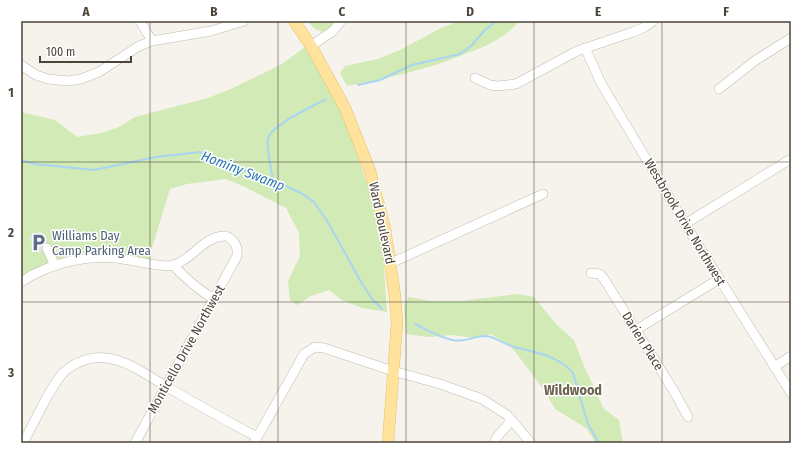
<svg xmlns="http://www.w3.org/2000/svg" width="812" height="464" font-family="'Fira Sans Condensed',sans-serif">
	<rect width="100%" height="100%" fill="#f6f3ec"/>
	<g fill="#d2eab5">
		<path d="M308,21H337L327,32C317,32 313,28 308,21Z"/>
		<path d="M460,21H519C506,38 485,47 465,54C427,70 388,78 347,86L340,73L345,66L378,59L400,50L441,28Z"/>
		<path d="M305,47L336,101L351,137L368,187L377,217L383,253L387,312L362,308L342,300L329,290L311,296L297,305L290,300L288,281L300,256L299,233L286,208L243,186L225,179L187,184L170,189L148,261L107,254L21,280V112L55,120L77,137L101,133L117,128L135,117L208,98L233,88L282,64Z"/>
		<path d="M517,294L534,297L557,325L574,340L584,366L604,409L619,420L623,443H596L586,428L555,409L544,390L510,345L490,334L475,338L451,335L429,337L406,334L404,305L409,297L431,301H461Z"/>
	</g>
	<path fill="#e5e3e0" d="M41,231L48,248L38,253L29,237Z"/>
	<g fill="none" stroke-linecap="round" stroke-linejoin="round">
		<g stroke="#a9d4f2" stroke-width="2">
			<path d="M358,85L380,80L412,65L460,54L472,45L485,30L496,21"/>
			<path d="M21,160L35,164L94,170L156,157L200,152L243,170L254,172L261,179L277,182L301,193L314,202L329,224L361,282L372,299L382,309"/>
			<path d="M273,182C272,171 266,149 268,139C270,125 314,106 326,99"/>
			<path d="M415,324C427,330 439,337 452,340C464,343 474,336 485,336C496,337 504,344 514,347C535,352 559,356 573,373L588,424L599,443"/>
		</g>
		<defs>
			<g id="minor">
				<path d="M140,21L152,41"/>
				<path d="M311,46L333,31L341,21"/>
				<path d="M585,48L602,85L685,224L791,393"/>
				<path d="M21,65L36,75L48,79L68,81L81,79L99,72L139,46L152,41L211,31L244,21"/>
				<path d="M475,78L490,85L498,86L516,84L577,51L633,32L645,27L653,21"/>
				<path d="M719,89L756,60L791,38"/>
				<path d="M685,224L789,160"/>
				<path d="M47,248L55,266"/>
				<path d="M391,263L543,194"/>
				<path d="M174,266C187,280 197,289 214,299"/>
				<path d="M591,273L600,274L604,279L675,393L688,417"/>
				<path d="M21,282C53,261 92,253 129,260C139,262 166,268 174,265C194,258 205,235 226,236C235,240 238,247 237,256L135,443"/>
				<path d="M636,330L719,279"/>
				<path d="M774,367L791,356"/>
				<path d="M23,443C31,428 39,412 47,397C52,389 57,379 64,372C75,362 91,356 106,358C130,361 149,377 169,388C198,405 227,421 257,437"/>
				<path d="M254,443L304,354L315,347L324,348L393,371L440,384L482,399L507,415L531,443"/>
				<path d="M494,443L497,437L512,420"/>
			</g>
			<path id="major" d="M294,21L311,46L345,108L370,171L385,229L395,296L397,323L388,443"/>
		</defs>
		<use href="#minor" stroke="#c2bbae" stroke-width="10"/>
		<use href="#major" stroke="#e6c16a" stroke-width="12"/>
		<use href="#minor" stroke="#fff" stroke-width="9"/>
		<use href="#major" stroke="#ffe39c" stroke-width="11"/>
	</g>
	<path fill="none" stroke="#4b4439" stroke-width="1" stroke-opacity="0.55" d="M150,21V443M278,21V443M406,21V443M534,21V443M662,21V443M21,162H791M21,302H791"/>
	<defs>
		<symbol id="parking-bare" viewBox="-9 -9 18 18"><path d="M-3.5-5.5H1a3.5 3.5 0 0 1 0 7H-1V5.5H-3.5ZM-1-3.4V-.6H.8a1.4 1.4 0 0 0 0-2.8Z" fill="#5c6f8a" stroke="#fff" stroke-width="2.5" paint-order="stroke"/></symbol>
	</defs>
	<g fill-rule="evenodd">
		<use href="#parking-bare" x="26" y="230" width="25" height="25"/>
	</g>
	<g text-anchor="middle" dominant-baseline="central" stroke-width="3" stroke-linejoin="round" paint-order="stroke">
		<g font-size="13" fill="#4b4439" stroke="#fff">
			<text transform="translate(685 222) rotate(59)">Westbrook Drive Northwest</text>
			<text transform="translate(382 223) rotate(78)">Ward Boulevard</text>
			<text transform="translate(643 341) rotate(58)">Darien Place</text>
			<text transform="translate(186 349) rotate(-61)">Monticello Drive Northwest</text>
		</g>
		<g font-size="13" fill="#4e5e75" stroke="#fff" text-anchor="start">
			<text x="52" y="235">Williams Day<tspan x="52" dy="15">Camp Parking Area</tspan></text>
		</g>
		<g font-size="14" font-style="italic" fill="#2e7ab2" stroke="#fff">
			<text transform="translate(243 171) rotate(21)">Hominy Swamp</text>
		</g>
		<g font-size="14" font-weight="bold" fill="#6e6250" stroke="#fff">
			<text x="573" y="390">Wildwood</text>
		</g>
	</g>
	<rect width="812" height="464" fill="none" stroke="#ffffff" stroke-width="44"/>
	<path d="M40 56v6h91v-6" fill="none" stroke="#4b4439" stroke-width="2"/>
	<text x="46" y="56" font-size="12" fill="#4b4439" stroke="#ffffff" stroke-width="3" paint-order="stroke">100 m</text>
	<rect x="22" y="22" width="768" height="420" fill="none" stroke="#4b4439" stroke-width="1.5"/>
	<g font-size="13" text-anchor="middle" font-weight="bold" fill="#4b4439">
		<text x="86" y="16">A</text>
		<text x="214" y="16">B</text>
		<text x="342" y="16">C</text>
		<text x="470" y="16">D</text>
		<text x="598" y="16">E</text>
		<text x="726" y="16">F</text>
		<text x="11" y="97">1</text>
		<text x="11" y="237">2</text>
		<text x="11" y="377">3</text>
	</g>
</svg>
